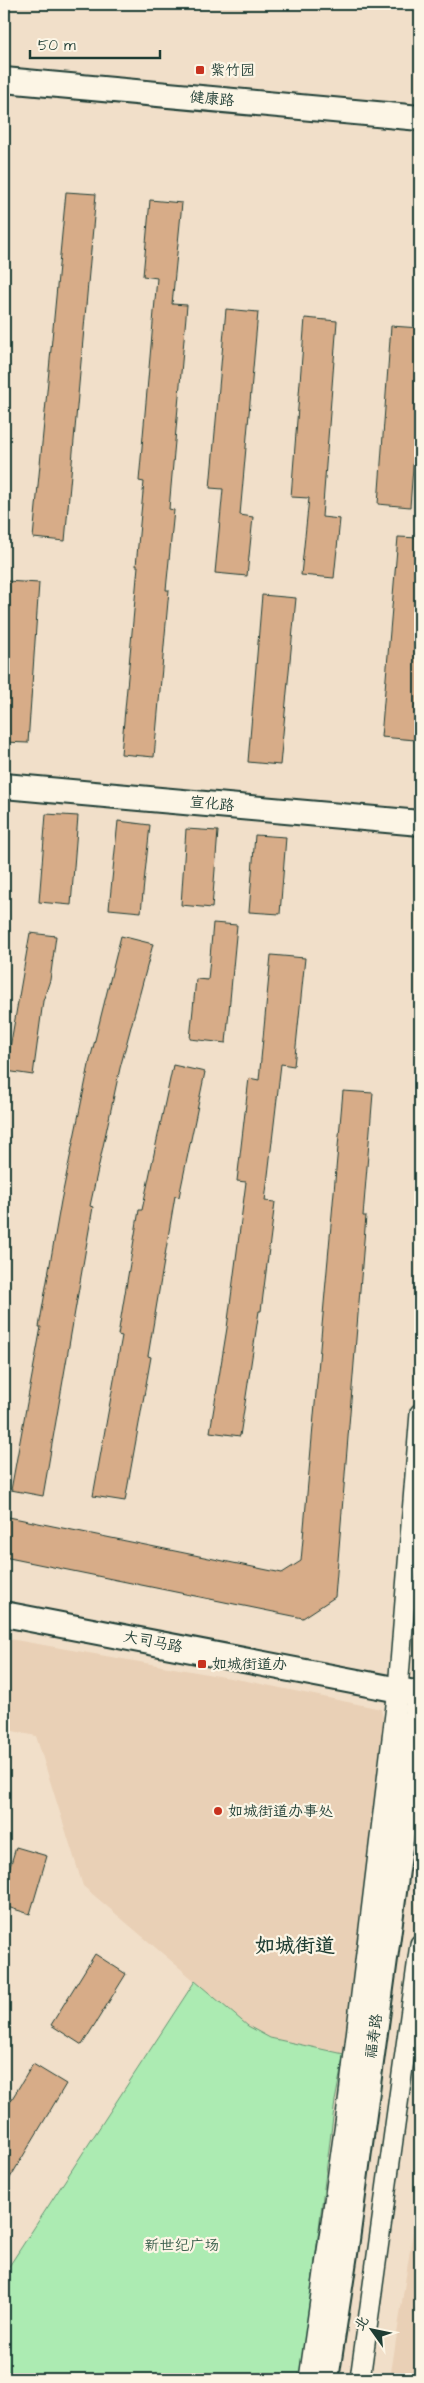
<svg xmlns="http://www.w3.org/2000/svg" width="424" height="2383" font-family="'Architects Daughter','LXGW WenKai TC',sans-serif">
	<rect width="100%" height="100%" fill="#f1dfc9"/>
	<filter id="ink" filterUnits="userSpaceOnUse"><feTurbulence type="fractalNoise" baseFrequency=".02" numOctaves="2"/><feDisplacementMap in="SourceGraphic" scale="10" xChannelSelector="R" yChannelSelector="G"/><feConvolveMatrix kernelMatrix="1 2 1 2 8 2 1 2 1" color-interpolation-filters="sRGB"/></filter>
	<g filter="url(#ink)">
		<g fill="#e9d0b6">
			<path d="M4,1638L247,1681L381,1709L386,1736L344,2054L270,2038L248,2026L83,1886L36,1736L4,1729Z"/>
			<path d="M420,2186V2379H390Z"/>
		</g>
		<path fill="#acebb2" stroke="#669473" d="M195,1981L248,2026L270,2038L344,2054L335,2101L300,2379H4V2274Z"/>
		<g fill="#d7ac88" stroke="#1f3d34">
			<path d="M66,192L96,194L65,541L33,538Z"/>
			<path d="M150,200L182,203L172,304L187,305L169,509L174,510L166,590H169L154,757L121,754L138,566H136L144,482L139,481L157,278L143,276Z"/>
			<path d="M226,309L258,312L240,515L253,517L247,576L215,573L223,489L210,488Z"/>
			<path d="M305,318L337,321L322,517L340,519L334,578L301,575L309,498L291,497Z"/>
			<path d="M391,326L420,328V374L410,507L378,504Z"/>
			<path d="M398,537L420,538V679L415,740L381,737Z"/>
			<path d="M6,581L39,583L28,743L4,742V618Z"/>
			<path d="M262,595L296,598L280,765L248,762Z"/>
			<path d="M46,814L78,816L71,905L39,902Z"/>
			<path d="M118,821L150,825L141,912L109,909Z"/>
			<path d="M186,829L218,831L212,908L181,905Z"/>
			<path d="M255,835L286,837L280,914L249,912Z"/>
			<path d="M213,923L237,925L226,1043L190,1039L196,979L208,980Z"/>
			<path d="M30,933L56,936L50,980L43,1001L33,1075L6,1071Z"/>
			<path d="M121,936L153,944L120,1068L90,1206L93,1207L43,1496L11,1490L41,1327H39L61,1201L90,1060Z"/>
			<path d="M271,955L305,958L294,1066L281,1064L265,1201L275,1202L261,1311H259L240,1436L210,1432L227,1328L246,1182L237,1181L249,1078L259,1080Z"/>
			<path d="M173,1065L205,1072L179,1197L175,1196L148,1356L151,1357L125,1501L93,1496L122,1336L118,1335L139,1210H142Z"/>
			<path d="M343,1091L373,1093L363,1216H366L335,1597L303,1618L4,1557V1516L282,1573L301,1561Z"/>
			<path d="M16,1847L47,1856L30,1914L4,1906V1887Z"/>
			<path d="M95,1954L126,1974L82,2045L51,2025Z"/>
			<path d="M33,2064L66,2084L4,2188V2112Z"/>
		</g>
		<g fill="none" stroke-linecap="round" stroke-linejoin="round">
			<defs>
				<g id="minor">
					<path d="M309,2379L348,2102L398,1689L420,1413"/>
					<path d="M360,2379L420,1944"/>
				</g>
				<g id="tertiary">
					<path d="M4,80L420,118"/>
					<path d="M4,786L420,823"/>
					<path d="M4,1614L420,1694"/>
				</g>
				<path id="secondary" d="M325,2379L345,2247L420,1692"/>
			</defs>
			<use href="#minor" stroke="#1f3d34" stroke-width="22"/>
			<use href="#tertiary" stroke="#1f3d34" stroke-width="28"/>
			<use href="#secondary" stroke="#1f3d34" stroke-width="30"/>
			<use href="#minor" stroke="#fcf5e5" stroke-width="19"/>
			<use href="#tertiary" stroke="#fcf5e5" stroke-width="24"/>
			<use href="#secondary" stroke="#fcf5e5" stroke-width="26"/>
		</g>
	</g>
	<g fill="#c8321e" stroke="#fcf5e5" stroke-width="2">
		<rect x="195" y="65" width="10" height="10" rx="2.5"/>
		<rect x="197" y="1659" width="10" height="10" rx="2.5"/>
		<circle cx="218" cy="1811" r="5"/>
	</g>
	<g text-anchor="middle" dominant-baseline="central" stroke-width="4.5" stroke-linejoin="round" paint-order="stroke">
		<g font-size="15" fill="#1f3d34" stroke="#fcf5e5" text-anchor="start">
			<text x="210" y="70">紫竹园</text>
			<text x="212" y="1664">如城街道办</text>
			<text x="228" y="1811">如城街道办事处</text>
		</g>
		<g font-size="15" fill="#1f3d34" stroke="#fcf5e5">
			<text transform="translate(212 99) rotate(5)">健康路</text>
			<text transform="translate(212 804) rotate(5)">宣化路</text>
			<text transform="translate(153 1642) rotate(11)">大司马路</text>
			<text transform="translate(374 2036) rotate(-82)">福寿路</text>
		</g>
		<g font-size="15" fill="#3b604d" stroke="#fcf5e5">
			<text x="182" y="2245">新世纪广场</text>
		</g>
		<g font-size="20" font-weight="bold" fill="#1f3d34" stroke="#fcf5e5">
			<text x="295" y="1946">如城街道</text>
		</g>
	</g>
	<rect width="424" height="2383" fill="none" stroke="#fcf5e5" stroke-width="20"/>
	<rect x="10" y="10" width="404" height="2363" fill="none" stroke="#1f3d34" stroke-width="2" filter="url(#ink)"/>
	<g transform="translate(372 2330) rotate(303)" stroke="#fcf5e5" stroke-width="4" paint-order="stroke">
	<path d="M0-4L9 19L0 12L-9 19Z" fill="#1f3d34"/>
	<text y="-8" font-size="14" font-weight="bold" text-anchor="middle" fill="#1f3d34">北</text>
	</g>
	<path d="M30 50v8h130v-8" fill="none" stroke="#1f3d34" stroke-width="2.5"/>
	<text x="38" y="50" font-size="15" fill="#1f3d34" stroke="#fcf5e5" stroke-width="4" paint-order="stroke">50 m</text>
</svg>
